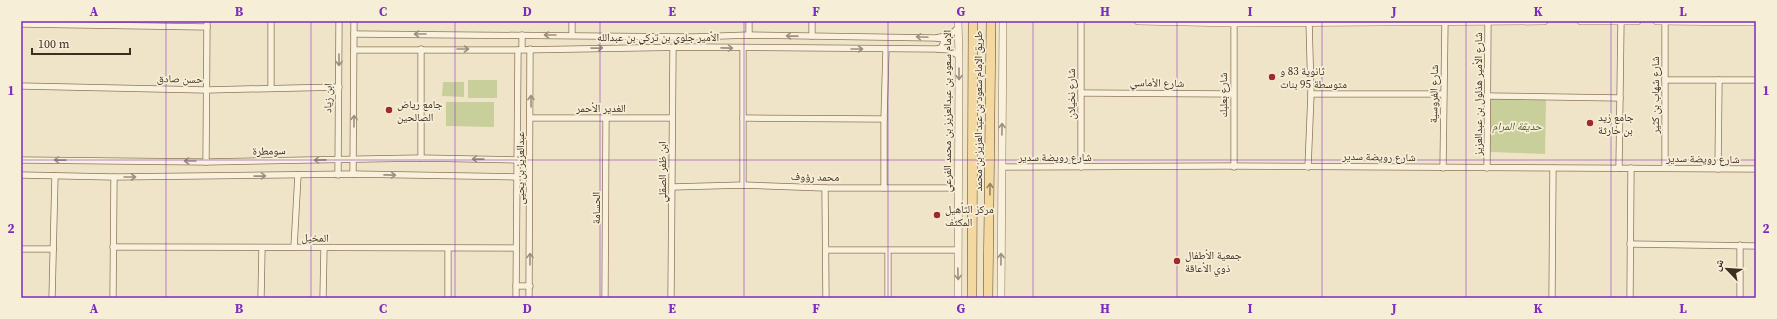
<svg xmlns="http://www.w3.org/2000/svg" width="1777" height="319" font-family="'Source Serif 4','Noto Naskh Arabic',serif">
	<rect width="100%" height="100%" fill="#f0e4c8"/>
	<g fill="#c9cf9b">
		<rect x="468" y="80" width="29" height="18"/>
		<path d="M443,82H464V97L442,96Z"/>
		<path d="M1490,99H1546L1545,154L1490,152Z"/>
		<path d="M446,102H494V127L446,126Z"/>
	</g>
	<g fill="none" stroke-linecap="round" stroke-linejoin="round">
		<defs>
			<g id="minor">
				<path d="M1234,23V167"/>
				<path d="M21,24L207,27"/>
				<path d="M354,34L693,37L749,35L936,38L950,35L958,28"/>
				<path d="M572,35V21"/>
				<path d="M749,35V21"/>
				<path d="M812,36V21"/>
				<path d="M937,38L943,39L944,41L942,47L938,49"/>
				<path d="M743,48V185"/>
				<path d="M421,49V158"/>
				<path d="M522,49V35"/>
				<path d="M354,50H518L692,47L938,49L949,50L959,56"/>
				<path d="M1665,80H1756"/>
				<path d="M21,86L206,90L339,87"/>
				<path d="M271,88V21"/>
				<path d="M1081,93L1233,94"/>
				<path d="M1311,94H1443"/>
				<path d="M1488,96L1620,98"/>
				<path d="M531,118H672"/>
				<path d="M743,118L884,119"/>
				<path d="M21,160L206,162L421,158L517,160"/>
				<path d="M206,162L207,21"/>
				<path d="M1002,167L1227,166L1756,169"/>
				<path d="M1081,167V21"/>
				<path d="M1308,167L1311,94L1309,21"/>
				<path d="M1443,168L1445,21"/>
				<path d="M1487,168L1488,21"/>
				<path d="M1619,168L1621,21"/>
				<path d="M1665,168V21"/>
				<path d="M1718,169L1719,80"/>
				<path d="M353,174L354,21"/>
				<path d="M21,175L114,177L353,174L517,177"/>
				<path d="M338,175L339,21"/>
				<path d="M672,187L743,185L825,188H958"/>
				<path d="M825,188L826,298"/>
				<path d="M884,188V119L886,50"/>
				<path d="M1630,244L1756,246"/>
				<path d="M113,247L516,248"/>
				<path d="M294,247L298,175"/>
				<path d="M21,249H53"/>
				<path d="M827,250H957"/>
				<path d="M888,251V298"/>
				<path d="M516,286H530"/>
				<path d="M52,298L55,176"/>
				<path d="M113,298L114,177"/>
				<path d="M261,298L262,248"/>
				<path d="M323,298L324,248"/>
				<path d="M448,298V249"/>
				<path d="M516,298L518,50"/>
				<path d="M529,298L530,49"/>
				<path d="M605,298L606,118"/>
				<path d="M671,298L673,47"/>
				<path d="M1552,298L1553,168"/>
				<path d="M1630,298L1631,168"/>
				<path d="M1740,298V245"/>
			</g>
			<g id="tertiary">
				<path d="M958,21L959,56L958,298"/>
				<path d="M1138,21L1234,23L1544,21"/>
				<path d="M1581,21H1637"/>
				<path d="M1657,21L1756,22"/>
				<path d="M1001,298L1003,21"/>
			</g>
			<g id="primary">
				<path d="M972,298L973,21"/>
				<path d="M988,298L991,21"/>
			</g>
		</defs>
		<use href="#minor" stroke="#8d765c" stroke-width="7"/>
		<use href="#tertiary" stroke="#8d765c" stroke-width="8"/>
		<use href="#primary" stroke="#5b4430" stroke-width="10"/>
		<use href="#minor" stroke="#faf1dc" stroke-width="5.5"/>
		<use href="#tertiary" stroke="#faf1dc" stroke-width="7"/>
		<use href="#primary" stroke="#f3d9a0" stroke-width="9"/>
	</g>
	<defs><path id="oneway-shaft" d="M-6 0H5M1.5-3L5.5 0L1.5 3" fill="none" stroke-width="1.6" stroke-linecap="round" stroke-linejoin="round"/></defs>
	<g stroke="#9c907e">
		<use href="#oneway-shaft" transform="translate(420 34) rotate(-180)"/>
		<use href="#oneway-shaft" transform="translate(550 35) rotate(-180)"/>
		<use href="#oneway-shaft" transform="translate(792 36) rotate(-179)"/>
		<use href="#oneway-shaft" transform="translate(922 37) rotate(-177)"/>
		<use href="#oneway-shaft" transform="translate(597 48) rotate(-1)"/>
		<use href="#oneway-shaft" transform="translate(727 48) rotate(1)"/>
		<use href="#oneway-shaft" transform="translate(463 49)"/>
		<use href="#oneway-shaft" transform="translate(857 49)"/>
		<use href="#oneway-shaft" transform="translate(339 60) rotate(90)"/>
		<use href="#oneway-shaft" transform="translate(959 74) rotate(90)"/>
		<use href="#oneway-shaft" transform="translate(531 101) rotate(-91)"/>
		<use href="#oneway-shaft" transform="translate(354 121) rotate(-89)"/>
		<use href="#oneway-shaft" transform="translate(1002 129) rotate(-89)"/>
		<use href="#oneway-shaft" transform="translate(478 159) rotate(-179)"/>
		<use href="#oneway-shaft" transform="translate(60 160) rotate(-179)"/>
		<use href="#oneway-shaft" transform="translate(320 160) rotate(179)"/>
		<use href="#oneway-shaft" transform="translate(190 161) rotate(-180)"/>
		<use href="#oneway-shaft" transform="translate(390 175) rotate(1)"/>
		<use href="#oneway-shaft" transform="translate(260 176) rotate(-1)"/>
		<use href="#oneway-shaft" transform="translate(130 177)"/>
		<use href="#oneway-shaft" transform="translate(530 259) rotate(-90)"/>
		<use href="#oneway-shaft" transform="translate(1001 259) rotate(-89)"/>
		<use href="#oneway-shaft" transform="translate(958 274) rotate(88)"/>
	</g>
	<use stroke="#988460" href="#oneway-shaft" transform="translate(990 189) rotate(-89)"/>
	<path fill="none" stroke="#7b2cbf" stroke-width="1" stroke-opacity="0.55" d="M166,21V298M311,21V298M455,21V298M600,21V298M744,21V298M888,21V298M1033,21V298M1177,21V298M1322,21V298M1466,21V298M1611,21V298M21,160H1756"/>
	<g fill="#9e2a2b" stroke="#f7eed8" stroke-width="1.5">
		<circle cx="1272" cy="77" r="4"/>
		<circle cx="389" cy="110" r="4"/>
		<circle cx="1590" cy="123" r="4"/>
		<circle cx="937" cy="215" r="4"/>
		<circle cx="1177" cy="261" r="4"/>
	</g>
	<g text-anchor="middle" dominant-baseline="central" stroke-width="3.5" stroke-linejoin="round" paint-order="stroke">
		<g font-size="11" fill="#3d2e20" stroke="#f7eed8">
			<text x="658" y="37">الأمير جلوي بن تركي بن عبدالله</text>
			<text transform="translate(180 79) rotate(1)">حسن صادق</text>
			<text transform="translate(1157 83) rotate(1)">شارع الأماسي</text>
			<text transform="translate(1071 94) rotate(-90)">شارع نخيلان</text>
			<text transform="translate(1434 94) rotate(-89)">شارع الفروسية</text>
			<text transform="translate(1478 94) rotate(-90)">شارع الأمير هذلول بن عبدالعزيز</text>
			<text transform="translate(1223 95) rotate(-90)">شارع بعلبك</text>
			<text transform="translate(1655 95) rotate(-90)">شارع شهاب بن كثير</text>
			<text transform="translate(328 98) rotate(-89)">ابن زياد</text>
			<text x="601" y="108">الغدير الأحمر</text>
			<text transform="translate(947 111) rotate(-90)">الإمام سعود بن عبدالعزيز بن محمد الفرعي</text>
			<text transform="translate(978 111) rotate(-90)">طريق الإمام سعود بن عبد العزيز بن محمد</text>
			<text transform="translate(269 151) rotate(-1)">سومطرة</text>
			<text x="1055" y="157">شارع رويضة سدير</text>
			<text transform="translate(1379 157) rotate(1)">شارع رويضة سدير</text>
			<text transform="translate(1703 159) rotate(1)">شارع رويضة سدير</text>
			<text transform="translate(520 168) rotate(-90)">عبدالعزيز بن يحيى</text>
			<text transform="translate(662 172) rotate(-90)">ابن ظفر الصقلي</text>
			<text transform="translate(815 177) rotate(1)">محمد رؤوف</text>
			<text transform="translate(596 208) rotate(-90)">الحسامة</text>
			<text transform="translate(315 238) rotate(1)">المخيل</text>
		</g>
		<g font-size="11" fill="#3d2e20" stroke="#f7eed8" text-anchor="start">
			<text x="1280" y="71">ثانوية 83 و<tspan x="1280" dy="13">متوسطة 95 بنات</tspan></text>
			<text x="397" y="104">جامع رياض<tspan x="397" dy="13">الصالحين</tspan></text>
			<text x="1598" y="117">جامع زيد<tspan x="1598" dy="13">بن حارثة</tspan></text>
			<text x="945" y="209">مركز التأهيل<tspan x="945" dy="13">المكثف</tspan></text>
			<text x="1185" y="255">جمعية الأطفال<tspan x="1185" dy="13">ذوي الأعاقة</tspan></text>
		</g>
		<g font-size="11" font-style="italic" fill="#4d5a26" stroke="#f7eed8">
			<text x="1517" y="126">حديقة المرام</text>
		</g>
	</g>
	<rect width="1777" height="319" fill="none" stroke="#f7eed8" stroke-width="44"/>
	<g transform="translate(1727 269) rotate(295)" stroke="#f7eed8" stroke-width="3" paint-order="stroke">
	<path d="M0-3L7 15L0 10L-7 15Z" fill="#3d2e20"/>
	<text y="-6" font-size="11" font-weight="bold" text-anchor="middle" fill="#3d2e20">ش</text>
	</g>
	<path d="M32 48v6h98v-6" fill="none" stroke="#3d2e20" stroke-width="2"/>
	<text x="38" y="48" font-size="12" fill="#3d2e20" stroke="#f7eed8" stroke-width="3" paint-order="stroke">100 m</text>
	<rect x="22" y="22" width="1733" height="275" fill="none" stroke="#7b2cbf" stroke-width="1.5"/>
	<g font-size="13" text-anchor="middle" font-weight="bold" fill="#7b2cbf">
		<text x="94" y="16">A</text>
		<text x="239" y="16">B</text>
		<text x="383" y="16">C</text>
		<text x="527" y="16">D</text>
		<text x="672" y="16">E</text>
		<text x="816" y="16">F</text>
		<text x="961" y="16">G</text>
		<text x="1105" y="16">H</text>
		<text x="1250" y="16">I</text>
		<text x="1394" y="16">J</text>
		<text x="1538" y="16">K</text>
		<text x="1683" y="16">L</text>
		<text x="11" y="95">1</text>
		<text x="1766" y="95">1</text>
		<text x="11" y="233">2</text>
		<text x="1766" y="233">2</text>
		<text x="94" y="313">A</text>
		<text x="239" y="313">B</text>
		<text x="383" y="313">C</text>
		<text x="527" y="313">D</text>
		<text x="672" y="313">E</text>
		<text x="816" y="313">F</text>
		<text x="961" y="313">G</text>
		<text x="1105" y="313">H</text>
		<text x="1250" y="313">I</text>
		<text x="1394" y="313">J</text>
		<text x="1538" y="313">K</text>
		<text x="1683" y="313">L</text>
	</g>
</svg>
